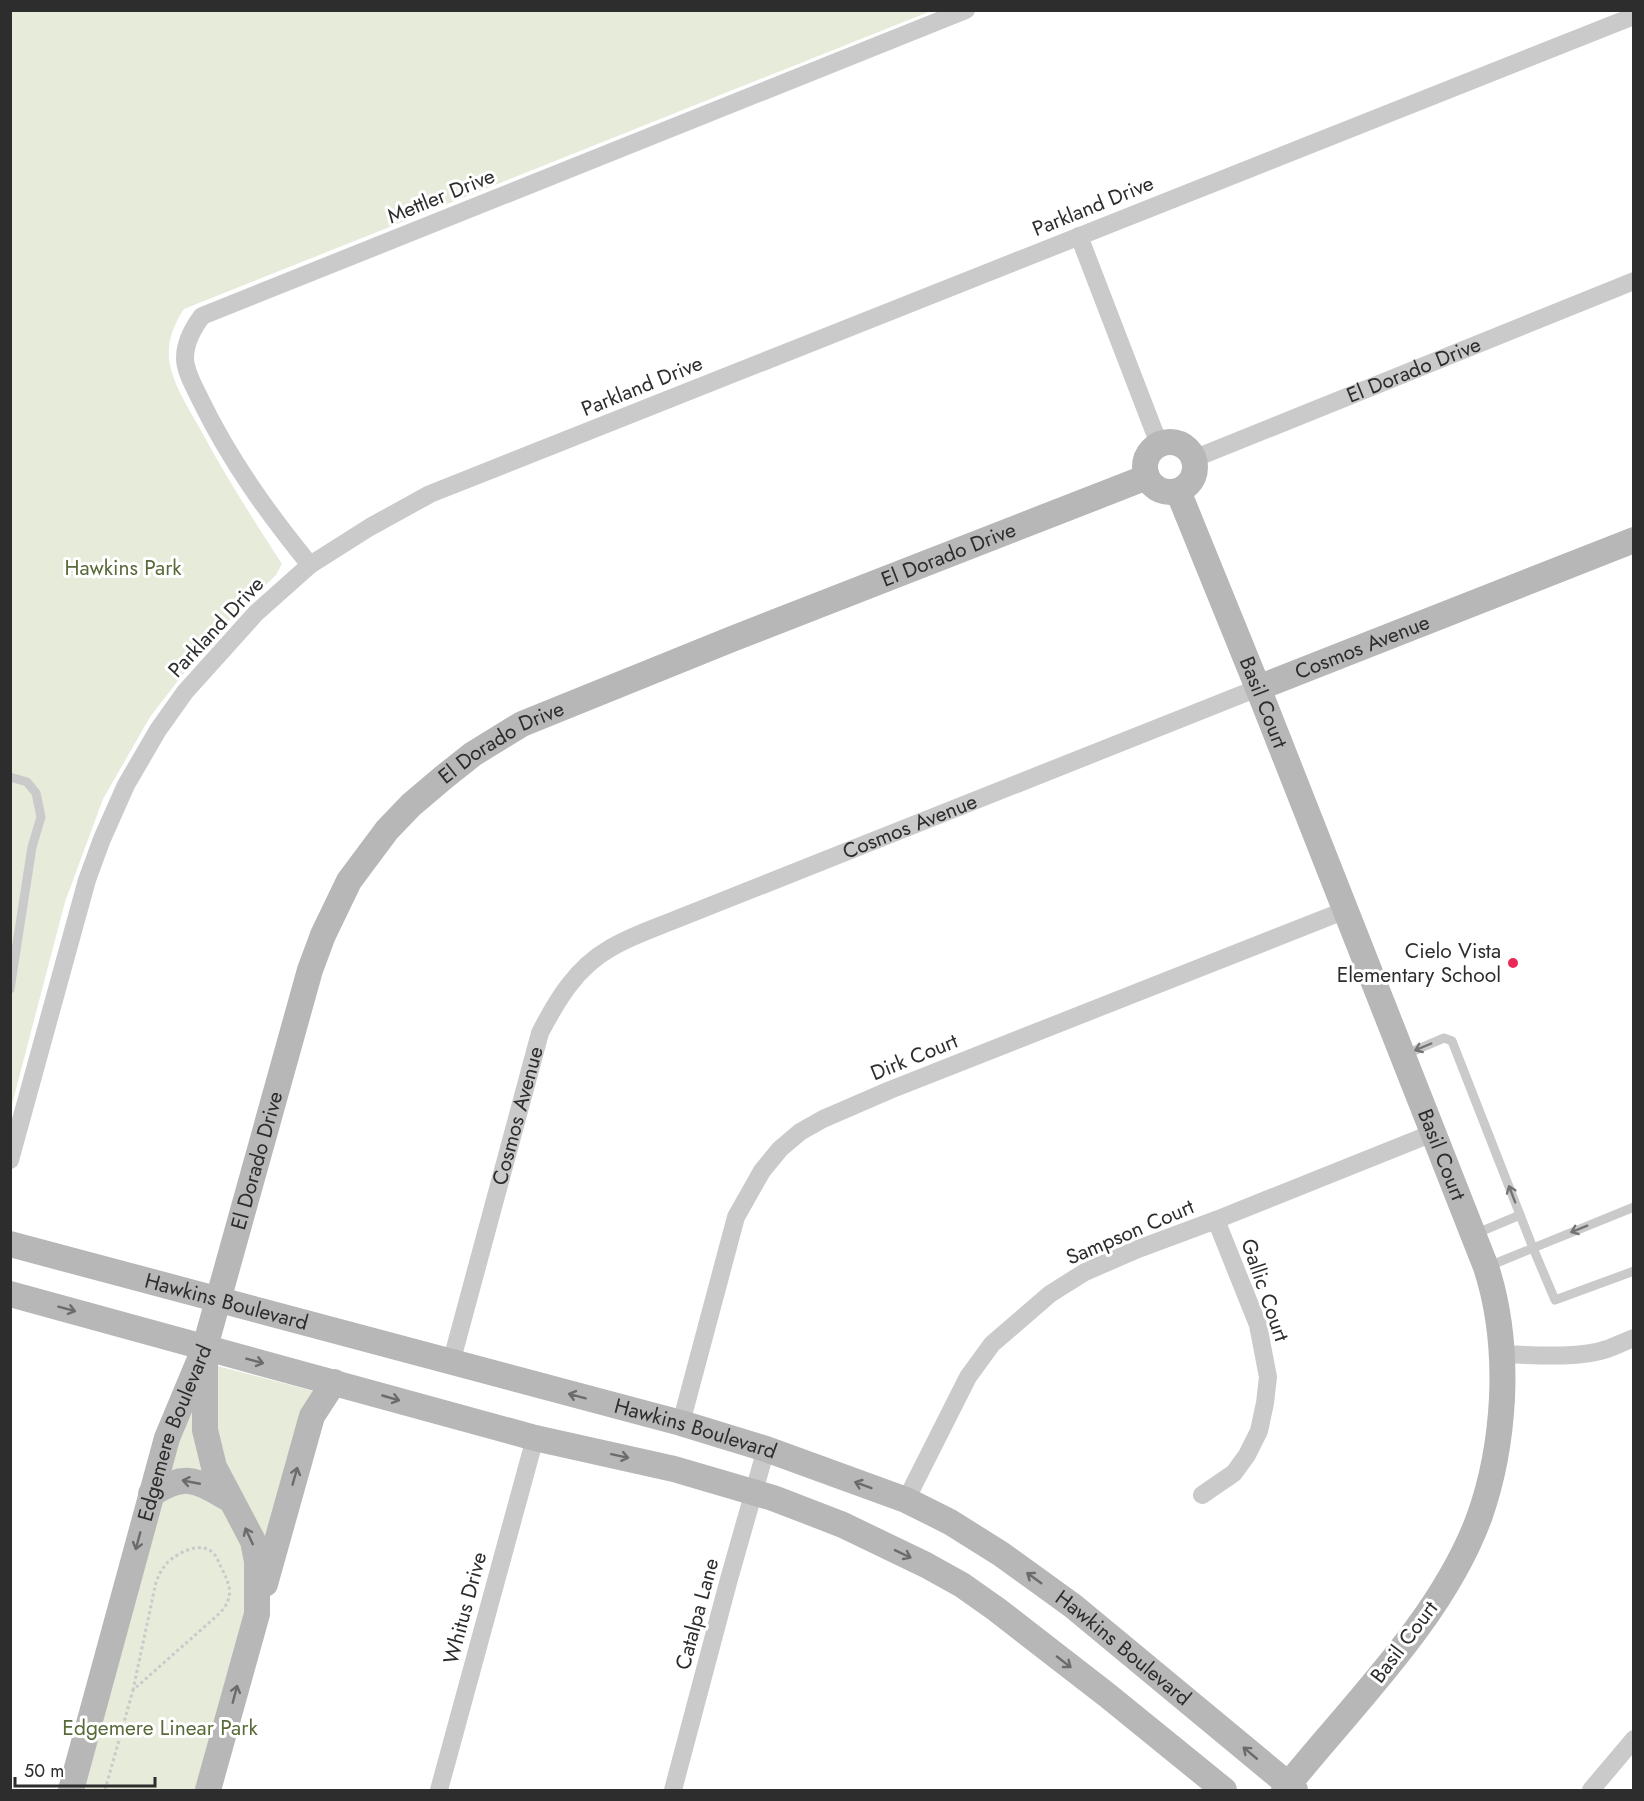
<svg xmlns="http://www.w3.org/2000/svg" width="1644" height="1801" font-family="Jost,sans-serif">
	<rect width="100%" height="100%" fill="#fff"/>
	<g fill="#e6ebda">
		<path d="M11,11H931L184,309C172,327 165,347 171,369C176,389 189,409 199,427C224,474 253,519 282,564L276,575L210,639L150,717L103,799L65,902L11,1108Z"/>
		<path d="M202,1362L313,1391L204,1790H81L189,1399Z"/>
	</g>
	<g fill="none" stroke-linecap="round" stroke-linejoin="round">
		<path stroke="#cacaca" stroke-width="3" stroke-dasharray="3 3" stroke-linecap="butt" d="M105,1790L133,1690L220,1613C235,1596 230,1585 221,1567C219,1563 217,1557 214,1554C202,1540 179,1552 168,1562C162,1568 159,1575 156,1582L133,1690"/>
		<g stroke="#cacaca" stroke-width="9">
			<path d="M10,777L27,782L36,793L41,817L32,847L10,989"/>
			<path d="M1404,1055L1444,1038L1452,1041L1533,1248L1555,1300L1634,1271"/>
			<path d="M1475,1234L1520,1215"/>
			<path d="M1489,1266L1634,1207"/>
		</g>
		<g stroke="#cacaca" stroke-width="18">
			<path d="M1079,236L1159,444"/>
			<path id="s1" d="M1193,459L1634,281"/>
			<path d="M310,565C267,512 231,462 201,401C195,388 185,372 185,358C185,343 193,328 202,316L966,10"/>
			<path d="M10,1160L87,880L102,839L126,785L158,730L185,692L256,613L310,565L370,527L430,494L1634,16"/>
			<path d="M1502,1354C1532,1355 1579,1359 1607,1349C1616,1346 1625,1341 1634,1338"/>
			<path id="s2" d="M451,1363L540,1033C557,1000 576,968 609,949C630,936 655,928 677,919L1258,688"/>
			<path d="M681,1423L736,1217L762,1171L780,1149L800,1132L823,1119L890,1090L1346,910"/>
			<path d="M1202,1495L1234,1473L1247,1455L1259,1431L1265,1403L1268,1377L1258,1325L1216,1220"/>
			<path d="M906,1500L968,1377L992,1344L1050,1294L1085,1272L1138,1249L1216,1220L1433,1133"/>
			<path d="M439,1790L535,1438"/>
			<path d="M673,1790L729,1579L766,1449"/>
			<path d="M1591,1790L1634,1739"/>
		</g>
		<g stroke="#b7b7b7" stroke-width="26">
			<circle cx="1170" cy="467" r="25"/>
			<path id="s3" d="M1178,491L1258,688L1486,1267C1500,1310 1504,1353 1502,1398C1500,1438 1493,1479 1479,1518C1441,1620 1351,1706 1284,1790"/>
			<path id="s4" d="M1258,688L1634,540"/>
			<path id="s5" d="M10,1244L681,1423L766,1449L906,1500L950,1522L1001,1554L1073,1606L1295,1790"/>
			<path d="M10,1294L535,1438L674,1469L773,1498L843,1525L926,1565L962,1585L996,1609L1107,1695L1224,1790"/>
			<path d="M205,1356V1430L214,1467L253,1541L257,1561V1614L208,1790"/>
			<path d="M151,1494C188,1472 195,1480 231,1500"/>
			<path d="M265,1584L312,1416L334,1382"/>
			<path id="s6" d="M71,1790L167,1438L205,1347L310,970L323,935L349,881L387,830L411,805L444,777L473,754L522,724L732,639L1147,477"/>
		</g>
	</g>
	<defs><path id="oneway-shaft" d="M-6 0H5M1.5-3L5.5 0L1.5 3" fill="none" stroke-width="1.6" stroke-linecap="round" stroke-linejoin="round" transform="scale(1.5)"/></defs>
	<g stroke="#747474">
		<use href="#oneway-shaft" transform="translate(1423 1047) rotate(157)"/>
		<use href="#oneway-shaft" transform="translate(1512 1194) rotate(-111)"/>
		<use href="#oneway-shaft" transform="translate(1579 1229) rotate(158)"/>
	</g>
	<g stroke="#6b6b6b">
		<use href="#oneway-shaft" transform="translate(67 1309) rotate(15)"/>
		<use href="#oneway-shaft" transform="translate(255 1361) rotate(15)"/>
		<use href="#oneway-shaft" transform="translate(577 1396) rotate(-165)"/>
		<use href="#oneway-shaft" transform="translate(391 1398) rotate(16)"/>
		<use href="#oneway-shaft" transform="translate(620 1456) rotate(12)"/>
		<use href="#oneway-shaft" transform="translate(295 1476) rotate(-74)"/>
		<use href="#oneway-shaft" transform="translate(191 1482) rotate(-169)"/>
		<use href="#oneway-shaft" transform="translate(863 1485) rotate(-160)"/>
		<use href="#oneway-shaft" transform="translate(249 1536) rotate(-115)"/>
		<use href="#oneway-shaft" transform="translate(138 1541) rotate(105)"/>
		<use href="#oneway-shaft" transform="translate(903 1554) rotate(26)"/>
		<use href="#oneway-shaft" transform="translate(1034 1578) rotate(-144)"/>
		<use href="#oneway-shaft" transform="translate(1064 1662) rotate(38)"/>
		<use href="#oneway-shaft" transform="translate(235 1694) rotate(-75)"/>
		<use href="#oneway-shaft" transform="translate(1250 1753) rotate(-140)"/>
	</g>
	<circle fill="#eb2856" stroke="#fff" stroke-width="2" cx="1513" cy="963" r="6"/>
	<g text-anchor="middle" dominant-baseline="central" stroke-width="6" stroke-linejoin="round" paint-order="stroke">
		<g font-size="21" fill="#2d2d2d" stroke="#fff">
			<text transform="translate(441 196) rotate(-22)">Mettler Drive</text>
			<text transform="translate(1093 206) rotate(-22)">Parkland Drive</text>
			<text stroke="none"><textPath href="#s1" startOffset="238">El Dorado Drive</textPath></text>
			<text transform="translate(642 386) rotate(-22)">Parkland Drive</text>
			<text stroke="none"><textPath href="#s6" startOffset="1647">El Dorado Drive</textPath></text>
			<text transform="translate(216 627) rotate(-47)">Parkland Drive</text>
			<text stroke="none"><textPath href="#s4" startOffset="112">Cosmos Avenue</textPath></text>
			<text stroke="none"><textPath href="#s3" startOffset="228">Basil Court</textPath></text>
			<text stroke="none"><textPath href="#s6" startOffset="1161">El Dorado Drive</textPath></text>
			<text stroke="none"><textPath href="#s2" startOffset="777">Cosmos Avenue</textPath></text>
			<text transform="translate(914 1057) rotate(-22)">Dirk Court</text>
			<text stroke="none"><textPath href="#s2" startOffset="256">Cosmos Avenue</textPath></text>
			<text stroke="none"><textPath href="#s3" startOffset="714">Basil Court</textPath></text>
			<text stroke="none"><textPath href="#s6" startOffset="657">El Dorado Drive</textPath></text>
			<text transform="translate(1130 1232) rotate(-23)">Sampson Court</text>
			<text transform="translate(1265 1290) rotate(71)">Gallic Court</text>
			<text stroke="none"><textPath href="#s5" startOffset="224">Hawkins Boulevard</textPath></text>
			<text stroke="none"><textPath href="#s5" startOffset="710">Hawkins Boulevard</textPath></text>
			<text stroke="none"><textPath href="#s6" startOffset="372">Edgemere Boulevard</textPath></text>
			<text transform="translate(465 1608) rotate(-75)">Whitus Drive</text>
			<text transform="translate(697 1614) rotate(-75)">Catalpa Lane</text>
			<text transform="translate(1404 1642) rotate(-53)">Basil Court</text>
			<text stroke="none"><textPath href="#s5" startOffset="1196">Hawkins Boulevard</textPath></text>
		</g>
		<g font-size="21" fill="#586a39" stroke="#fff">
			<text x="123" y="568">Hawkins Park</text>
			<text x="160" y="1728">Edgemere Linear Park</text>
		</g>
		<g font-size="21" fill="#2d2d2d" stroke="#fff" text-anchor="end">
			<text x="1501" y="951">Cielo Vista<tspan x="1501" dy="24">Elementary School</tspan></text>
		</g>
	</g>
	<rect width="1644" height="1801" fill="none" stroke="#2d2d2d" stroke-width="24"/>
	<path d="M15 1777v9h140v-9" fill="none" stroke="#2d2d2d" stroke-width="3"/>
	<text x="24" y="1777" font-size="18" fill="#2d2d2d" stroke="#ffffff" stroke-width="4.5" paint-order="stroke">50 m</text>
</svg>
